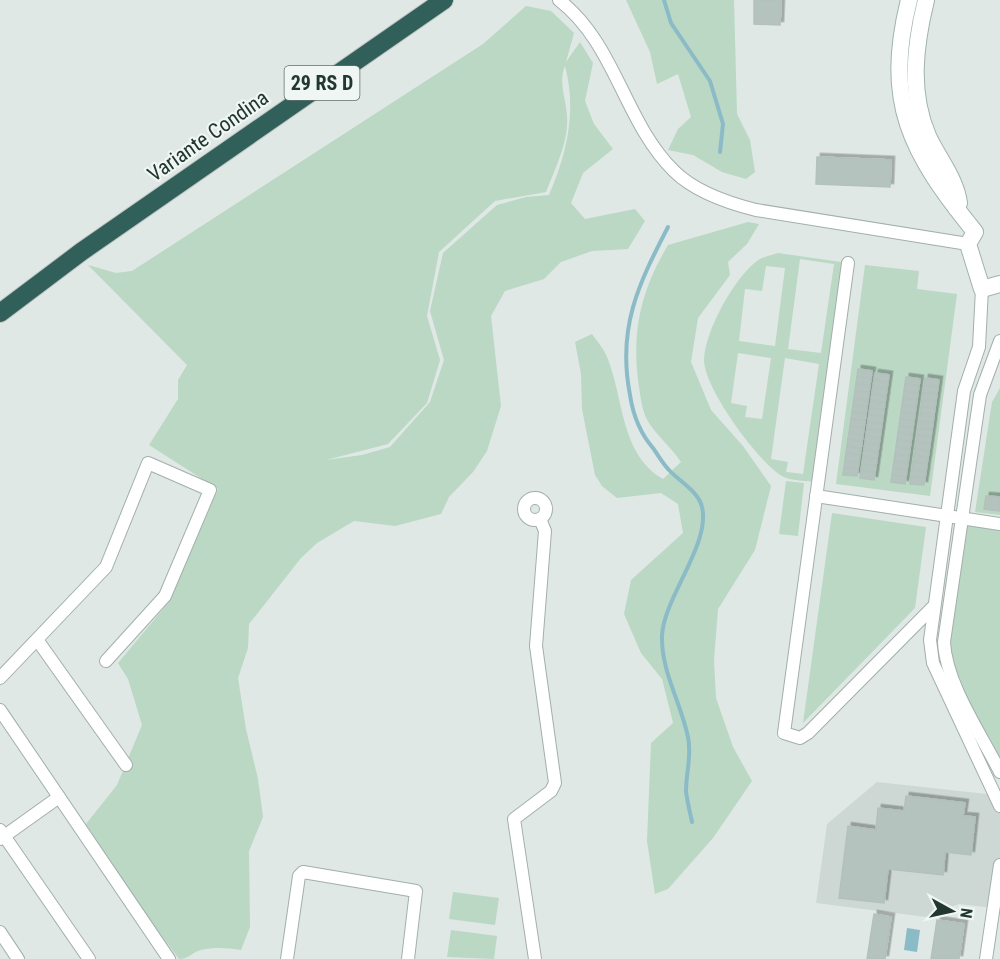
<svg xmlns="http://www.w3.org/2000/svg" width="1000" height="959" font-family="'Roboto Condensed',sans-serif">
	<defs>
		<filter id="shadow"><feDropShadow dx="3.5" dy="-3.5" stdDeviation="0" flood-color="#0004"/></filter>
	</defs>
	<rect width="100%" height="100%" fill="#dfe8e5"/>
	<path fill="#cdd8d4" d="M877,782L996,795L1000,806V865L994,908L959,904L926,917L816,903L827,824Z"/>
	<g fill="#bad8c4" fill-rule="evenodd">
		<path d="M626,0H734L737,114L750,140L755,172L746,179L722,172L693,155L668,150L678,129L691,117L678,74L657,84L650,52Z"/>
		<path d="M526,6L551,11L574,33L566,62L580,42L593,63L585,101L594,124L613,149L583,173L571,203L585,219L635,209L645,221L628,249L592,251L561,262L544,279L505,291L491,316L501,406L487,451L473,472L449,497L441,514L395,526L354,521L317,543L301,558L249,624L248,648L238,678L246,729L258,779L263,817L249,851L250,927L241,950C228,948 215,947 201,950C192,952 189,959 179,959L141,908L86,824L117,785L142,725L128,679L118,663L169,602L218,489L149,445L178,399V380L187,365L88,265L116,273L132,271L483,44ZM565,66C577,111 567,153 549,195L526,197L497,205L443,253L430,311L444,360L430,402L390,447L362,455L326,460L388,444L427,403L440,360L427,316L439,252L495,201L546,192C555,169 569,141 567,116C566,98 558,83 565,66Z"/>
		<path d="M748,222L759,224L747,244L728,262L730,275L698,318L691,362L711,410L743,446L771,486L755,550L718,609L714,660L716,698L733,747L752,781L713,838L668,889L655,894L647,841L651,743L673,723L662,679L641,653L624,614L631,580L683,533L678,504L661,493L617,498L602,486L595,475L582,409L581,374L575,342L592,334C597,341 604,349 607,357C624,398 620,454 663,479L681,462C672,448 658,437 649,423C642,412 641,399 639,387C631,333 640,292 668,245Z"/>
		<path d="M778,253L848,263L818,482C808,481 790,481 782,476C758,462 704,388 704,360C705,331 734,278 757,261C762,257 772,255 778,253ZM800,259L834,264L821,353L788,349ZM766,266L785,268L775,346L739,341L745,289L762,291ZM738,353L771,358L762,419L745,417L747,406L731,403ZM785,358L819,364L803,474L786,472L788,462L771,459Z"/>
		<path d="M865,265L919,271L917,289L957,294L930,496L836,484Z"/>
		<path d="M1000,388V515L975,512L992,402Z"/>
		<path d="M786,481L804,483L798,536L779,534Z"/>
		<path d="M832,513L926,527L915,608L803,723Z"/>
		<path d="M962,518L1000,524V772L953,680L944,642Z"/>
		<path d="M453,892L499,898L495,925L449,919Z"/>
		<path d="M451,930L497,936L494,959L447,957Z"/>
	</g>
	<path fill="#8cbbc8" d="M907,928L920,930L917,952L904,950Z"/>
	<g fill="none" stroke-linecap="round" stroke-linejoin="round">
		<g stroke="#8cbbc8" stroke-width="4">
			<path d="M664,0L671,23L710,81L723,124L720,152"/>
			<path d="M668,227C638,285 617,328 630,395C633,415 640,433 653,448C658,455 663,464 669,470C679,481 699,492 702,507C711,544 663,599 662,636C661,671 681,703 688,737C692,755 686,773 686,791C687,801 690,812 692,822"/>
		</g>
	</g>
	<g fill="#b5c3be" stroke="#b2c1bc" stroke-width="1.5" filter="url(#shadow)">
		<path d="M754,0H781L780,25L754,24Z"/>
		<path d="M817,157L891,160L890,187L816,184Z"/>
		<path d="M858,369L872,371L871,378L857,377Z"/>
		<path d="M875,373L889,375L888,382L874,380Z"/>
		<path d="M857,377L871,378L870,385L856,384Z"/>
		<path d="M906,377L920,379L919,386L905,384Z"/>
		<path d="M925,378L939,380L938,387L924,386Z"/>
		<path d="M874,380L888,382L887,389L873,387Z"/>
		<path d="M856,384L870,385L869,392L855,391Z"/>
		<path d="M905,384L919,386L918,393L904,391Z"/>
		<path d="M924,386L938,387L937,394L923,393Z"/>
		<path d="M873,387L887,389L886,396L872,394Z"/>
		<path d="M855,391L869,392L868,400L854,398Z"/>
		<path d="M904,391L918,393L917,400L903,398Z"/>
		<path d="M923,393L937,394L936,401L922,400Z"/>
		<path d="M872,394L886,396L885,403L871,401Z"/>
		<path d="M854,398L868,400L867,406L853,405Z"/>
		<path d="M903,398L917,400L916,407L902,405Z"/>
		<path d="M922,400L936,401L935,408L921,407Z"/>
		<path d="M871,401L885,403L884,410L870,408Z"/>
		<path d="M853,405L867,406L866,414L852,412Z"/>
		<path d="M902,405L916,407L915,414L901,412Z"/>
		<path d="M921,407L935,408L934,415L920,414Z"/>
		<path d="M870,408L884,410L883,417L869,415Z"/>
		<path d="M852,412L866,414L865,421L851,419Z"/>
		<path d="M901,412L915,414L914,421L900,419Z"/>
		<path d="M920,414L934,415L933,423L919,421Z"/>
		<path d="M869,415L883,417L882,424L868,422Z"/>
		<path d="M851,419L865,421L864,428L850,426Z"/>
		<path d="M900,419L914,421L913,428L899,426Z"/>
		<path d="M919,421L933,423L932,430L918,428Z"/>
		<path d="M868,422L882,424L881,431L867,429Z"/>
		<path d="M850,426L864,428L863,435L849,433Z"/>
		<path d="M899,426L913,428L912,435L898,433Z"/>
		<path d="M918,428L932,430L931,437L917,435Z"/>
		<path d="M867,429L881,431L880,438L866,436Z"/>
		<path d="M849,433L863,435L862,442L848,439Z"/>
		<path d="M898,433L912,435L911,442L897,440Z"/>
		<path d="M917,435L931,437L930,444L916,442Z"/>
		<path d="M866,436L880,438L879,445L865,443Z"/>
		<path d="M848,439L862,442L861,449L847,446Z"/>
		<path d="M897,440L911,442L910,449L896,447Z"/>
		<path d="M916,442L930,444L929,451L915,448Z"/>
		<path d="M865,443L879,445L878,452L864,450Z"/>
		<path d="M847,446L861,449L860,455L846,453Z"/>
		<path d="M896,447L910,449L909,456L895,454Z"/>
		<path d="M915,448L929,451L928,458L914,455Z"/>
		<path d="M864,450L878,452L877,459L863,457Z"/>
		<path d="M846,453L860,455L859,462L845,461Z"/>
		<path d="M895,454L909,456L908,463L894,461Z"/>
		<path d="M914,455L928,458L927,464L913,462Z"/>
		<path d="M863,457L877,459L876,466L862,464Z"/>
		<path d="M845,461L859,462L858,469L844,468Z"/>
		<path d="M894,461L908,463L907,470L893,468Z"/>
		<path d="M913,462L927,464L926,472L912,470Z"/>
		<path d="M862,464L876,466L875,473L861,471Z"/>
		<path d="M844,468L858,469L857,476L843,475Z"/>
		<path d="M893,468L907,470L906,477L892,475Z"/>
		<path d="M912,470L926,472L925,478L911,477Z"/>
		<path d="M861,471L875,473L874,480L860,478Z"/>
		<path d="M892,475L906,477L905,484L891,482Z"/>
		<path d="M911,477L925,478L924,485L910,484Z"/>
		<path d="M986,496L1000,497V511L984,509Z"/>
		<path d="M906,796L965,803L963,816L975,817L971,855L945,852L943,875L888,869L884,903L839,898L848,826L876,830L878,808L904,811Z"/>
		<path d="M874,914L891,917L885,959H867Z"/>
		<path d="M937,920L964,924L959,959H931Z"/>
	</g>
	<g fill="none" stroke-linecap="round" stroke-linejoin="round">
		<defs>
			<g id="street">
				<path d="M559,0C616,44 624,122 674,171C695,192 728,203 756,210L968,244"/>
				<path d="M848,263L784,733L800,738L808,733L934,606"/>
				<path d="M982,289L979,347L964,391L930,640L933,663L1000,806"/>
				<path d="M1000,341L980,395L944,642C946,684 981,734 1000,772"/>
				<path d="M816,496L1000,524"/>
				<circle cx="535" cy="509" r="11"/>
				<path d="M38,641L126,765"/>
				<path d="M0,678L106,567L148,463L210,490L165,596L106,661"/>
				<path d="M0,710L169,959"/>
				<path d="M0,830L89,959"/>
				<path d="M0,839L59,797"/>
				<path d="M0,932L18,959"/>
				<path d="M287,959L299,876L303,872L416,891L408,959"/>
				<path d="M535,959L514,819L551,791L555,783L536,646L545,531L540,519"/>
				<path d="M986,959L1000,865"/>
			</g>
			<g id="secondary">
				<path d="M909,0C883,103 911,153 975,232L968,244L982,289L1000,284"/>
				<path d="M926,0C915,45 909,92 928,136C938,158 956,179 959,203L956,208"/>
			</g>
			<path id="highway" d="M0,313L81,252L444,0"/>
		</defs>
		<use href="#street" stroke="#a3afac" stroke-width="14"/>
		<use href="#secondary" stroke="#9fb3ad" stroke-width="18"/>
		<use href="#highway" stroke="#bdc3c2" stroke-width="20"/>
		<use href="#street" stroke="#fff" stroke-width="12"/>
		<use href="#secondary" stroke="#fff" stroke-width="16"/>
		<use href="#highway" stroke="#315f59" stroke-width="18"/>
	</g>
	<g text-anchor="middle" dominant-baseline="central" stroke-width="4.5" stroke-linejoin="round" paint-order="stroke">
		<rect fill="#eff6f3" stroke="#60706c" stroke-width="1.5" x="284.5" y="66" width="75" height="34" rx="4.5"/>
		<g font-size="20" font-weight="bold" fill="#223632">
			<text x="322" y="83">29 RS D</text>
		</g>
		<g font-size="21" fill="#223632" stroke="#eff6f3">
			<text transform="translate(208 136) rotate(-35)">Variante Condina</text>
		</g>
	</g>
	<g transform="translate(952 911) rotate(98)" stroke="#eff6f3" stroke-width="4.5" paint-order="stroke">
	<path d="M0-4.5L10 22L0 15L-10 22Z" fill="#223632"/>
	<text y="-9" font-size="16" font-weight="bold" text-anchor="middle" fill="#223632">N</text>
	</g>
</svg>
